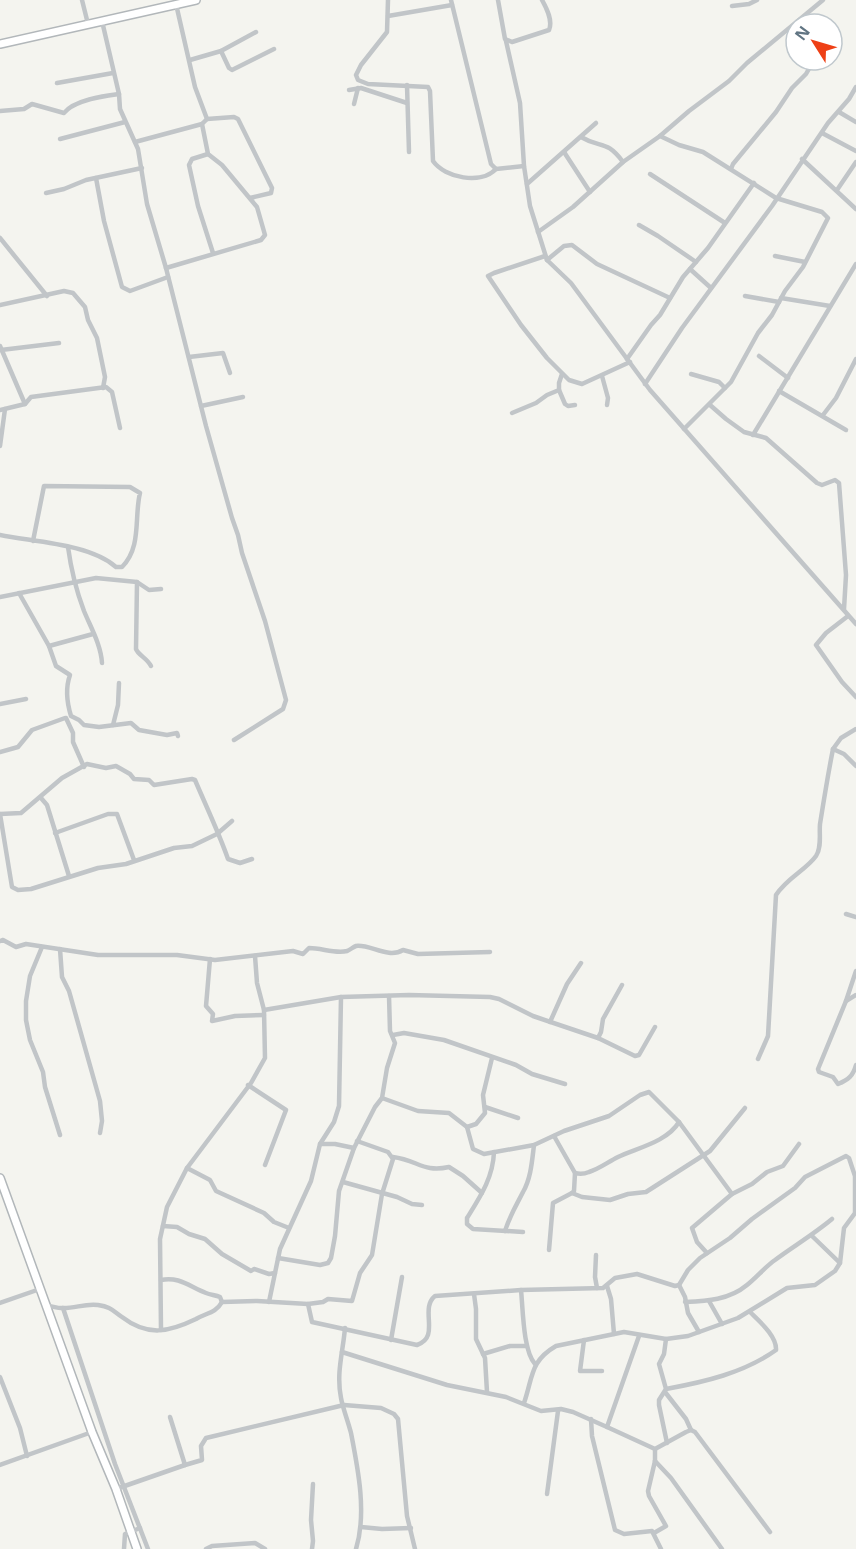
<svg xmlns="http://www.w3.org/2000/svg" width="856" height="1549" font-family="'Noto Sans',sans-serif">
	<rect width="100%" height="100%" fill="#f4f4ef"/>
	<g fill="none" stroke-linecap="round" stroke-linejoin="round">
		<defs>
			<g id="primary">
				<path d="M0,44L196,0"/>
				<path d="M0,1178L92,1432L116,1489L137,1549"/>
			</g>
		</defs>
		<use href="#primary" stroke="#b2b7ba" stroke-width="10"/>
		<g stroke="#c1c5c8" stroke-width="4.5">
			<path d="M82,0L88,24"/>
			<path d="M388,0L387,32L361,65L356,75L358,80L368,84L428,87L430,91L433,161C445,178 481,185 496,169"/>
			<path d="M451,0L491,164L496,169L524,166"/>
			<path d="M498,0L505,39L512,42L549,30C553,21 547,9 542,0"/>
			<path d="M732,6L749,4L757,0"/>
			<path d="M388,16L452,5"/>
			<path d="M102,21L119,94L120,109L138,149L147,204L166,268L206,426L232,518L238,535L242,553L265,621L286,700L283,709L234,740"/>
			<path d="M506,41L520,103L524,166L530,206L547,260L571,283L650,390L856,624"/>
			<path d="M221,51L229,68L232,70L274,49"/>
			<path d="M190,60L221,51L256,32"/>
			<path d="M57,83L113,73"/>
			<path d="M407,85L409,152"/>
			<path d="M349,90L361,88L407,103"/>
			<path d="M354,104L358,88"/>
			<path d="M0,111L24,109L32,104L64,113C74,100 103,96 119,94"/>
			<path d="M839,112L856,122"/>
			<path d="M207,119L234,117L238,119L272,188L271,193L250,198"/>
			<path d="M822,133L856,151"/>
			<path d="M660,136L679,145L703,152L776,198L822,212L828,218L803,267L785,291L772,315L758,333L731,382L684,429"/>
			<path d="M581,137C601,149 606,139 623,162"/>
			<path d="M60,139L125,122"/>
			<path d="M135,142L202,124"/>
			<path d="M564,152L590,192"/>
			<path d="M208,154L192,159L189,165L198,206L213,253"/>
			<path d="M802,159L856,209"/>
			<path d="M731,169L733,164L776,112L792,88L806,74L814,60"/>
			<path d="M650,174L725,223"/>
			<path d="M96,178L104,221L122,287L130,291L168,277"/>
			<path d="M527,184L596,123"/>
			<path d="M837,190L856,162"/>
			<path d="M46,193L64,189L86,180L142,168"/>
			<path d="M639,225L658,236L696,262"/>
			<path d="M538,232L573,207L623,162L660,136L689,111L729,81L747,63L823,0"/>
			<path d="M0,238L47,296"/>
			<path d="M545,256L494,273L488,276L521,325L547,358L569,380L582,384L630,362"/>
			<path d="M775,256L805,262"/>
			<path d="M547,260L564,246L572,245L597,264L670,298"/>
			<path d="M166,268L261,240L265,235L257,207L222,165L208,154L202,124L207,119L195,87L176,4"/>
			<path d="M690,269L711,288"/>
			<path d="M745,296L779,302"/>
			<path d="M781,298L830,306"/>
			<path d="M0,305L64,291L73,293L85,307L88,320L97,338L105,377L103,388"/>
			<path d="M0,346L25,404"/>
			<path d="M1,350L59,343"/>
			<path d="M759,356L788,378"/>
			<path d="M189,357L223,353L230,373"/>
			<path d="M627,359L651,325L660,315L683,277L708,248L754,183"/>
			<path d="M691,374L719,382L725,388"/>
			<path d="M602,376L608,398L607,405"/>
			<path d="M645,384L682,328L772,206L828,123L849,99L856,87"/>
			<path d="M559,390L565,404L568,406L575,405"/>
			<path d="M779,391L846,430"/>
			<path d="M710,405L726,419L744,432L766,438L817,483L822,485L835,480L839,483L846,575L844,609"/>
			<path d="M201,406L243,397"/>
			<path d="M0,410L25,404L31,397L106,387L112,392L120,428"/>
			<path d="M512,413L536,403L547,395L559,390V383L562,374"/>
			<path d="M823,415L836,398L856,359"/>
			<path d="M753,435L856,264"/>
			<path d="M0,446L5,409"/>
			<path d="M0,535C35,542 90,544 116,567H122C142,547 134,517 140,493L130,487L44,486L33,541"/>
			<path d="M68,547C71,569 76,590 84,611C91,628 101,645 102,663"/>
			<path d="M137,582L136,649C138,655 147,658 151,666"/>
			<path d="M19,593L49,646L56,666L70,675C65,689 67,703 71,716L79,720L84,725L99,727L131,723L139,730L167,735L177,733L178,736"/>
			<path d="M0,597L96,578L137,582L149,590L161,589"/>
			<path d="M848,616L826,633L816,645L842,682L856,697"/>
			<path d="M49,646L93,634"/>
			<path d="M0,704L26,699"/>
			<path d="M66,718L73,733V742L84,767"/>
			<path d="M113,725L118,705L119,683"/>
			<path d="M833,749L841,738L856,729"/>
			<path d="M0,752L18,747L32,730L65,718"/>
			<path d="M41,798L47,805L69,876"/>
			<path d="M0,814L21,813L62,778L87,764L106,768L116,766L130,774L134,779L149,780L154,785L192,779L195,780C206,806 219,833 228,859L240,863L252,859"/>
			<path d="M0,814L12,887L18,890L31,889L98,868L126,864L174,848L192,846L217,834L232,821"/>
			<path d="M55,833L108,814H117L134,860"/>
			<path d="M846,914L856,917"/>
			<path d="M0,941L3,940L16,947L26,944L98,955H177L215,960L293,951L303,954L309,948C322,948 335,954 347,951C350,950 353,947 356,946C370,944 388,959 403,950L418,954L490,952"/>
			<path d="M42,947L30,976L26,1001V1020L30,1040L43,1072L45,1087L60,1135"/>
			<path d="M60,949L62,977L69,991L100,1101L102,1121L100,1133"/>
			<path d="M210,959L206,1006L213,1014L212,1021L235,1016L264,1015"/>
			<path d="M856,995L846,1001L818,1069L819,1072L833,1077L838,1084C848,1080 853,1076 856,1065"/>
			<path d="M846,1001L856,971"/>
			<path d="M264,1010L341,997L409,995L490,997L499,999L533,1016L598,1038L635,1056L639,1055L655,1027"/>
			<path d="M550,1022L567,984L581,963"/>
			<path d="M393,1035L404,1033L444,1040L516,1065L532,1074L565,1084"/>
			<path d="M598,1038L601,1032L603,1019L622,985"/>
			<path d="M758,1059L768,1036L776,895C787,878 806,870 816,856C822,847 819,834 820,824C824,799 828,774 833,749L844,754L856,766"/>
			<path d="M248,1085L286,1110L265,1165"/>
			<path d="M382,1098L418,1111L449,1113L467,1127L473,1149L484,1154L534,1145L564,1131L609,1116L640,1095L649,1092L679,1122L732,1194L692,1228L697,1242L707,1253"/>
			<path d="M485,1107L518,1118"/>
			<path d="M467,1127L476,1124L485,1113L483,1095L492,1058"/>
			<path d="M320,1144H335L354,1148"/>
			<path d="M494,1152C493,1178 480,1197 467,1218V1224L473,1229L523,1232"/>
			<path d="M393,1157C418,1160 423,1173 449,1167L463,1176L482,1193"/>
			<path d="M187,1168L210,1180L216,1191L264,1213L274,1222L289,1228"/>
			<path d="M575,1173C579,1174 584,1174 589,1172C599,1169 608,1162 618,1157C637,1148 667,1142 679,1122"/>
			<path d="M343,1182L397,1197L412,1204L422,1205"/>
			<path d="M572,1193L582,1197L610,1200L628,1194L646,1192L710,1151L745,1108"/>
			<path d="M732,1194L752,1184L767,1172L783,1166L799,1144"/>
			<path d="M163,1226L177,1227L189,1234L205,1239L222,1254L251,1271L254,1269L269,1274L275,1273"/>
			<path d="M505,1231C510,1215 516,1206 523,1192C531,1178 532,1161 534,1145"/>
			<path d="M812,1236L840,1263"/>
			<path d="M549,1250L553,1203L572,1193L574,1191L575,1173L554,1136"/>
			<path d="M596,1255L595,1277L597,1288"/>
			<path d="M278,1258L320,1265L328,1263L331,1258L335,1236L339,1191L354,1148L375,1107L382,1098L387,1068L395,1043L390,1031L389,996"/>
			<path d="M161,1280C179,1276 190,1287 206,1293C211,1295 216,1295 220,1297L222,1302"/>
			<path d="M679,1285L685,1297L688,1313L699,1332"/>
			<path d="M607,1286L611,1299L614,1334"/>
			<path d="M521,1290C523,1309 523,1351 535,1364"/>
			<path d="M474,1294L476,1309V1339L485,1358L487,1392"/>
			<path d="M709,1301L722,1324"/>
			<path d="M222,1302L257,1301L308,1304L323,1302L328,1299L352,1301L360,1273L372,1255L382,1194L393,1159L388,1152L357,1141"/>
			<path d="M269,1302L280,1249L311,1181L320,1144L334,1122L339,1106L341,997"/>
			<path d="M685,1302C707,1301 729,1300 747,1285C757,1277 765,1267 775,1260C794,1246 814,1234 832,1219"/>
			<path d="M0,1303L40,1289"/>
			<path d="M308,1304L312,1322L417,1345C441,1337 419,1309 435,1296L521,1290L603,1288L615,1278L637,1274L675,1286L679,1285L688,1270L700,1258L730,1238L752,1219L795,1188L805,1177L846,1156L849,1158L855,1176V1213L844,1228L840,1263L835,1271L815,1285L787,1288L738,1318L688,1336L666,1339L624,1332L556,1346C530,1361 533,1377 524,1403"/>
			<path d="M47,1306C52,1306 57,1308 61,1308C74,1309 85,1303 98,1305C111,1307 112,1310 122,1317C148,1337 169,1332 196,1319C206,1313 216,1313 222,1302"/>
			<path d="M63,1308L115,1464L148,1549"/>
			<path d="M345,1328C343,1352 336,1373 341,1398C343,1409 348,1421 351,1433C358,1469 367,1513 356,1549"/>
			<path d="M161,1330L160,1239L167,1207L187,1168L251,1083L265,1058L264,1010L257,983L255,956"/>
			<path d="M666,1339L664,1354L659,1364L666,1389L659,1400V1405L667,1443"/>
			<path d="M391,1340L402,1277"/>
			<path d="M584,1340L580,1371H602"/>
			<path d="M342,1352L447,1385L506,1397L541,1411L561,1409L573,1412L607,1427L639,1336"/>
			<path d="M483,1354L510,1346H527"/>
			<path d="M0,1377L20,1428L27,1456"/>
			<path d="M666,1389C704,1382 744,1373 776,1350C777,1336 759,1321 750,1312"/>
			<path d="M665,1392L686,1419L691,1430"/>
			<path d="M591,1419L592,1436L615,1530L624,1534L652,1531L661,1549"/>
			<path d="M607,1427L655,1449L686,1432L691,1430L695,1432L770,1532"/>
			<path d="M655,1461L671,1478L722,1549"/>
			<path d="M0,1465L92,1432"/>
			<path d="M185,1465L202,1460L201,1446L206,1438L344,1405L381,1408L394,1414L398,1419L407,1516L415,1549"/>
			<path d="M116,1489L185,1465L170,1417"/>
			<path d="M547,1494L558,1411"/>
			<path d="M361,1527L382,1529L411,1528"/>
			<path d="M654,1533L666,1526L649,1496L648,1491L655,1461V1449"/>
			<path d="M124,1549L125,1534L140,1528"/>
			<path d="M206,1549L212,1546L255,1543L265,1549"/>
			<path d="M312,1549L313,1541L311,1520L313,1484"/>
		</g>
		<use href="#primary" stroke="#fff" stroke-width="7"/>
	</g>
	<g transform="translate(814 42) rotate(307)"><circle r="28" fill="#ffffff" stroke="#c0c8cd" stroke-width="1.5"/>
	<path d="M0-4.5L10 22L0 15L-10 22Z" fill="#ee4016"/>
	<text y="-9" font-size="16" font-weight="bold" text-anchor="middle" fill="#617583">N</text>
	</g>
</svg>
